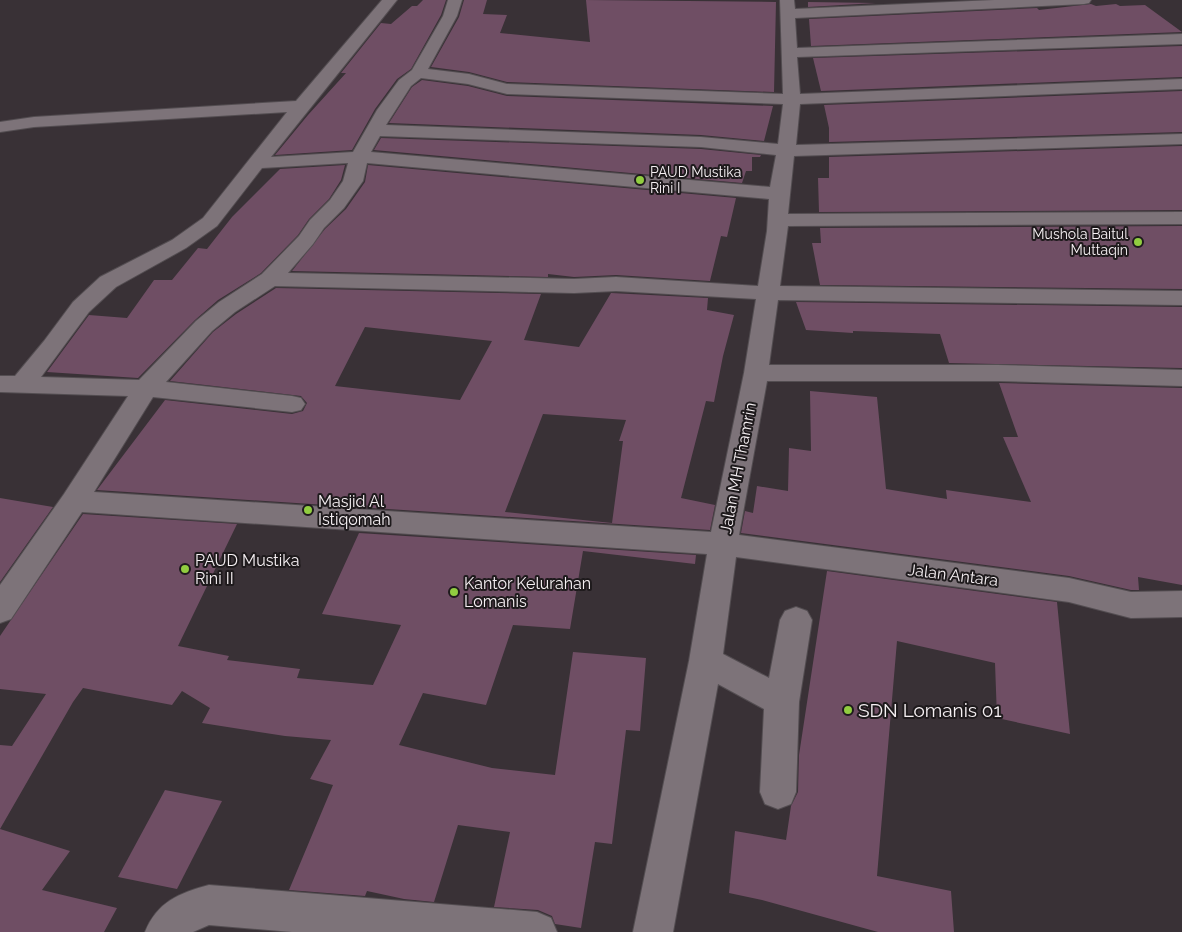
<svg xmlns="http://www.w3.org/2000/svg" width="1182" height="932" font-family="Raleway,sans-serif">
	<rect width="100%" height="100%" fill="#393136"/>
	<g fill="#6f4e64" fill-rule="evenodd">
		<path d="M423,0H446L441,15L411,69L397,79L375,109L352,150L275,155L308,115L346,73H341L381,23L391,24L412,6H417Z"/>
		<path d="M464,0H487L483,14L507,15L500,33L590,42L586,0L776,2L774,92L507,82L469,72L431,67L459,17Z"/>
		<path d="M808,2L876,3L808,7Z"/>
		<path d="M1091,4L1096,6L1116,4L1120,6L1145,5L1182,32L811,46L809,19L1037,8L1039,10Z"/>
		<path d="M1182,46V77L821,91L813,58Z"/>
		<path d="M422,80L468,86L507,96L773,106L764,141L701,135L389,123L412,87Z"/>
		<path d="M1182,91V132L829,142V128L824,105Z"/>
		<path d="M381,138L701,149L761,155L760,157H752V171H746L742,183L374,150Z"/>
		<path d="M1182,146V210L819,212L818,178H829V157Z"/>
		<path d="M345,165L341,180L329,199L309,219L298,235L261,273L218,300L195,320L138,378L47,372L89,315L127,318L154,280H172L198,248L207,249L232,217L280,169Z"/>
		<path d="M368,165L736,198L727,237L721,236L710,281L616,275L574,277L548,274V277L292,271L325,229L346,209L365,182Z"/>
		<path d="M1182,226V289L820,285L812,243H821L820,228Z"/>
		<path d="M276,288L541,294L524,340L579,347L611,293L708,298L707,310L734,315L723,356L714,402L706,401L681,498L715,505L710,530L97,490L165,400L292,414L303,411L307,403L301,396L170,381L213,332L236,314ZM365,327L492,341L460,400L335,386ZM543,414L626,420L619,441H623L612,523L505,512Z"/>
		<path d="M796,302L1182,307V368L949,363L940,334L853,331V333L806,330Z"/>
		<path d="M999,383L1182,388V585L1138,577L1139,590H1131L1069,576L741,533L745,511L753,513L757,486L788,491L789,448L811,451L810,391L877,397L886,489L947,499L946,490L1031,502L1003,437H1018Z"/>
		<path d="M0,498L53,507L0,582Z"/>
		<path d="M83,514L237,524L178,646L229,656L227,660L300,669L297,678L373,685L401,625L322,614L359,533L696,555L695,564L583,551L570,629L513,625L486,705L423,693L399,745L492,768L555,775L573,652L646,658L640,731L626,730L612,844L595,842L581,928L555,924L552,916L538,910L494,907L510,832L458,825L434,902L404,899L367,891L365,896L289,890L333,785L310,779L331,740L285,736L202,723L210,708L182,691L172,705L83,688L73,702L0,829V745L12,746L46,694L0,689V636Z"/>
		<path d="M827,571L1057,602L1070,734L997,718L995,663L897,641L877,876L951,891L954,932H878L762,900L729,893L735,831L786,840L791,806L798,792L799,755Z"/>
		<path d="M165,790L222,801L177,889L118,877Z"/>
		<path d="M0,829L70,851L42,890L117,908L104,932H0Z"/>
	</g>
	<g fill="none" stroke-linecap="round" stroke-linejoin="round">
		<defs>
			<g id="minor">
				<path d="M382,0H397L271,157L353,152L377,110L399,80L412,70L443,16L448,0H462L457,16L428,69L469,74L507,84L783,94L780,0H794L795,9L994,0H1091L1089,3L1084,4L795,18L797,48L1182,34V44L797,57L800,94L1182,79V89L800,104L796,145L1182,134V144L794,156L788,214L1182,212V224L788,226L780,286L1182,291V305L778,300L769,365H998L1182,370V386L998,381H767L739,535L1069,578L1131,592L1182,591V617L1131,618L1069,602L736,557L723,654L769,678L780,620L785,611L796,607L807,611L812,620L799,702L796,792L791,804L778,809L765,804L760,792L764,709L718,684L673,932H633L689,661L707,554L82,512L11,619L0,623V585L64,494L128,396L0,392V376H15L44,341L73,302L100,277L172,240L203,218L287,112L34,127L0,132V122L34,117L296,101ZM421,78L468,84L507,94L783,104L778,144L701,137L386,125L411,86ZM380,136L701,147L776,155L770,187L371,152ZM348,163L343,181L330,200L310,220L299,236L262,274L219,302L196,321L139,380L41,377L89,312L116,287L186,248L217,226L262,168ZM367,163L769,199L767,231L758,286L616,277L574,279L288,273L313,244L324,228L344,208L363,181ZM275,286L574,293L616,291L756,299L744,373L711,532L94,492L153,397L292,412L301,410L305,404L301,398L292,396L166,382L212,331L235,312Z"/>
				<path d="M209,885L537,912L551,918L557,932H292L209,925L193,932H145C157,902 179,893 209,885Z"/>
			</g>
		</defs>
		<use href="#minor" stroke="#534d51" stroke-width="2"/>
		<use href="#minor" fill="#7d7379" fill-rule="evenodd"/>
	</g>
	<g fill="#91cd40" stroke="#1e1a1c" stroke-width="2">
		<circle cx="640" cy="180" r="5"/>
		<circle cx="1138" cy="242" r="5"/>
		<circle cx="308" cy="510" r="5"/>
		<circle cx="185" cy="569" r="5"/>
		<circle cx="454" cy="592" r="5"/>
		<circle cx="848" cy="710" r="5"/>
	</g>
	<g text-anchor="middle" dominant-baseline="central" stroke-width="4" stroke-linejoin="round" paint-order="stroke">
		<g font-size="14" fill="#f6f0f3" stroke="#1e1a1c" text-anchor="start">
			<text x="650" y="172">PAUD Mustika<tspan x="650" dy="16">Rini I</tspan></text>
			<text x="1128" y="234" text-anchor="end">Mushola Baitul<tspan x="1128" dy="16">Muttaqin</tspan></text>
		</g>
		<g font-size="16" fill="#f6f0f3" stroke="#1e1a1c">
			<text transform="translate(738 468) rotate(-79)">Jalan MH Thamrin</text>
			<text transform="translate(953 575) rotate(7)">Jalan Antara</text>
		</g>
		<g font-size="16" fill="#f6f0f3" stroke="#1e1a1c" text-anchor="start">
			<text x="318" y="501">Masjid Al<tspan x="318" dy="18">Istiqomah</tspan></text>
			<text x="195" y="560">PAUD Mustika<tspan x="195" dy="18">Rini II</tspan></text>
			<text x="464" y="583">Kantor Kelurahan<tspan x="464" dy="18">Lomanis</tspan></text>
		</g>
		<g font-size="19" fill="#f6f0f3" stroke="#1e1a1c" text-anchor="start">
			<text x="858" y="710">SDN Lomanis 01</text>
		</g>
	</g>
</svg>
